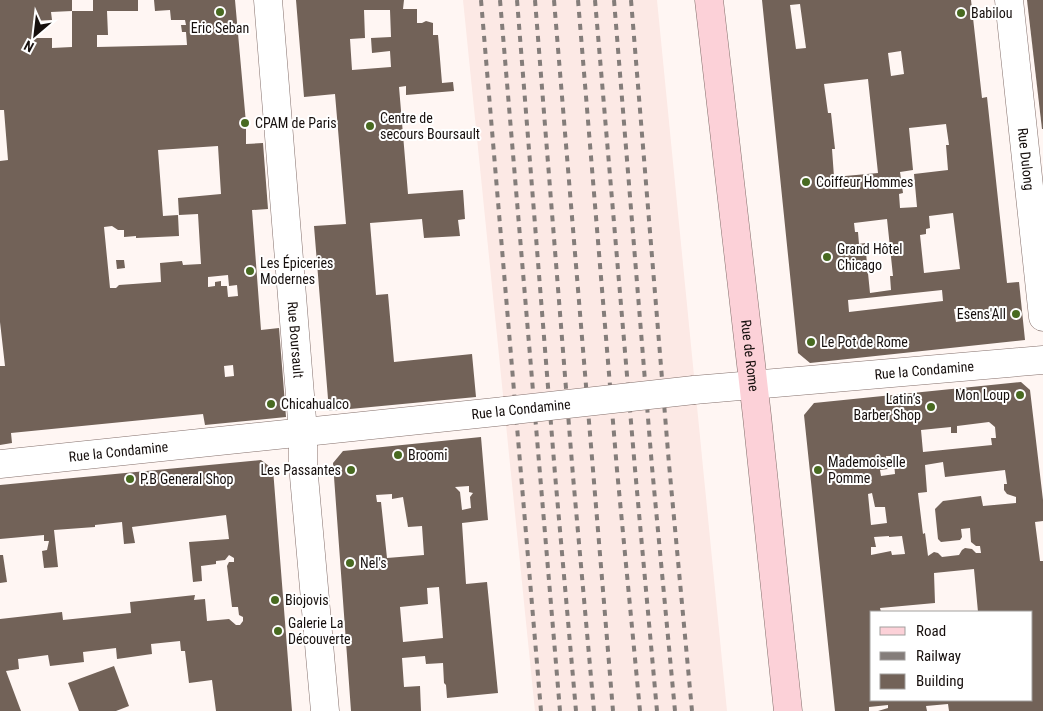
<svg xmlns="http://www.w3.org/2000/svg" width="1043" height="711" font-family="'Roboto Condensed',sans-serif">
	<rect width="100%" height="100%" fill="#fff6f3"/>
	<path fill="#fce9e5" d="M463,0H657L727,711H535Z"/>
	<g fill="#726258" fill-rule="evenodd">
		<path d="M0,0H72V11H93V0H138V11H107L108,35H97V47L187,45L186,32H182L181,25H186L185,20H171L170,10L155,11L154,0H235L246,123V144L263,143L268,209L252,210L261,330L279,328L286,417L205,425L203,414L11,433L12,443L0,445V366H5L0,322V161L8,160L4,110H0ZM72,11V47L52,48V38H34L33,21L52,20L51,12ZM218,146L221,194L178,198L179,215L198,214L201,264L183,265L182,261L160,263L161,282L119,285L116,288H110L104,227L112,226L118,230H124V237L136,236V238L179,236L178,215L163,216L158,150ZM228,275L229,286L237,285L238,296L228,297L227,286H221V281L215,282V286L208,287V277ZM233,365L234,376L225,377L224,366Z"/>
		<path d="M296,0H404L403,9H417V23H422L426,21L433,23V35H438L442,83L453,82L454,91L406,95V86L399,87L408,194L463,190L465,219L458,220L460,236L424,238L422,219L370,223L376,295L388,294L394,362L472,354L476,397L329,411L314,226L346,224L335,94L304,97ZM364,10H390L391,37L371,38L372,53L390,51L391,67L352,70L350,39L365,38Z"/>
		<path d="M762,0H971L982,98L987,97L1007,283L1019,282L1025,340L810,363L798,353ZM800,4L806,48L796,49L790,5ZM901,51L904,74L891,76L888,53ZM868,79L878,173L834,177L832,149H835L831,113H828L824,84ZM946,124L949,145H946L948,170L914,174L917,207L900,208L899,194L903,193L900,172L913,170L909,128ZM953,213L960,269L924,273L920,235L926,234V229L930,228L929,216ZM887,219L893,276H890L891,290L870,293L865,243L859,244L858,232H855L854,223ZM942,290L943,301L849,312L848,300ZM968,308L969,320L956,322L954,309Z"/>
		<path d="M1027,0H1043V129H1042Z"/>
		<path d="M116,260H124L125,268L117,269Z"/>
		<path d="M1021,382L1030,390L1043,500V521L1035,522L1040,561H1043V711H949L948,704L926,706L927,711H878L888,708V705L869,707V711H835L804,415L814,403ZM989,422L995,427L996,438H991L992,445L923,452L921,430L951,427V433H957V426ZM886,456H891V462H894L895,474L881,476L880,470L888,469ZM943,462L945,477L1005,470L1007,484H1004V490L1007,494L1016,497V503L983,506L981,496L943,501L935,509L938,539L941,542L960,540L962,537L961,529L970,528L971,542L976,546H980L981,553H976L972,549L965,548L962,550L959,555L942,557L938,553L934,552L928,556L925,533L923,534L918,493L927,492L925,465ZM872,493L875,507H885L887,523L871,525L868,494ZM889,536V537L902,536L905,554L892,555L891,551L871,555V547H876L874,537ZM974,569L978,612H1032V700H872V612H881L880,608L935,603L934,573Z"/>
		<path d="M481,437L488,520L462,523L466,584L487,582L498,693L447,698L446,685L444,683L443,663L426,664L425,656L402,658L404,687L420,686L421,711H351L333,463L343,451ZM469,486V492L473,493L470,497L471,508L462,510L460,492L455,487ZM392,494V499L403,497L408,527L422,526L424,555L387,558L381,502H377L376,495ZM439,587L443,638L403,642L400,607L428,604L427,588Z"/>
		<path d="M261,460L273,469L292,711H216L212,680L189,683L185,651H181L180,641L151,644L152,654L117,659L116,648L83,652L84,662L50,666L48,655L18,659L19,669L6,671L21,711H0V619L62,612L63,620L131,613L130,602L195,595L194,600L205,599L207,621L229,619L236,625H240L243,621V617L239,615L238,607H232L227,566L229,562H234V558L229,555L225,560L216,561V564L201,566L202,581L193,582L189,542L229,539L226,515L132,527L135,543L124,544L122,522L95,525V527L54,530L58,567L44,568L42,551L47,550L49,541H44V535L0,539V485Z"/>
		<path d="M0,555H3L7,582L0,583Z"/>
		<path d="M114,666L129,706L116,711H79L68,683Z"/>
	</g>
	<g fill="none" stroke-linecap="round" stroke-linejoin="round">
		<defs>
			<g id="minor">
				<path id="s1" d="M268,0L303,432V465L325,711"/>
				<path id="s2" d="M1009,0L1043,317"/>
				<path id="s3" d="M694,390L1043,360"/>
				<path id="s4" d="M0,464L505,411"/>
			</g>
			<g id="secondary">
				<path id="s5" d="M709,0L757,416L788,711"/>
			</g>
		</defs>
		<use href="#minor" stroke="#84706c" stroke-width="29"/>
		<use href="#secondary" stroke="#84706c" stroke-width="29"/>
		<use href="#minor" stroke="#fff" stroke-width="28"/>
		<use href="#secondary" stroke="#fcd1d8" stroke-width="28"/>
		<g stroke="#847d7a" stroke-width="4" stroke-dasharray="6 6" stroke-linecap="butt">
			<path d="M481,0L541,711"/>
			<path d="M500,0L560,711"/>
			<path d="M517,0L555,474L576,711"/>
			<path d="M535,0L573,476L594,711"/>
			<path d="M554,0L613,711"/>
			<path d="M578,0L617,470L640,711"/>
			<path d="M595,0L635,469L657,711"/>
			<path d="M614,0L652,467L675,711"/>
			<path d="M631,0L669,464L692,711"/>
		</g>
		<defs>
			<path id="minor-bridge" d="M505,411L694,390"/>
		</defs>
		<use href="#minor-bridge" stroke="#84706c" stroke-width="29" stroke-linecap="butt"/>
		<use href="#minor-bridge" stroke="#fff" stroke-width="28"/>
	</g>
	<g fill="#486a21" stroke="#fff" stroke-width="2">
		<circle cx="220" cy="12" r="5"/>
		<circle cx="961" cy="13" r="5"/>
		<circle cx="245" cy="123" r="5"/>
		<circle cx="370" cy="126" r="5"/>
		<circle cx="806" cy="182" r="5"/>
		<circle cx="827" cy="257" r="5"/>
		<circle cx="250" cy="271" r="5"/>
		<circle cx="1016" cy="314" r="5"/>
		<circle cx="811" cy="342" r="5"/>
		<circle cx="1020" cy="395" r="5"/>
		<circle cx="271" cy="404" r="5"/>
		<circle cx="931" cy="407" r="5"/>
		<circle cx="398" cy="455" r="5"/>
		<circle cx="351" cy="470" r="5"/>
		<circle cx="818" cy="470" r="5"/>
		<circle cx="130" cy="479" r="5"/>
		<circle cx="350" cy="563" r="5"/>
		<circle cx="275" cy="600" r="5"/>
		<circle cx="278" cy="631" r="5"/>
	</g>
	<g text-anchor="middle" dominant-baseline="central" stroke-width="4" stroke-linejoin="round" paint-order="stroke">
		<g font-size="14" fill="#160f0d" stroke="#fff" text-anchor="start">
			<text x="971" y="13">Babilou</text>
			<text x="220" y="28" text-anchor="middle">Eric Seban</text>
			<text x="380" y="118">Centre de<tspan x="380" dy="16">secours Boursault</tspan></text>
			<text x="255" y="123">CPAM de Paris</text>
			<text x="816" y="182">Coiffeur Hommes</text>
			<text x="837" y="249">Grand Hôtel<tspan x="837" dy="16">Chicago</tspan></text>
			<text x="260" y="263">Les Épiceries<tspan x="260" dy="16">Modernes</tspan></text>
			<text x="1006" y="314" text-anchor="end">Esens'All</text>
			<text x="821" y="342">Le Pot de Rome</text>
			<text x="1010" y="395" text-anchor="end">Mon Loup</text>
			<text x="921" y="399" text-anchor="end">Latin’s<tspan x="921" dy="16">Barber Shop</tspan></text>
			<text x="281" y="404">Chicahualco</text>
			<text x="408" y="455">Broomi</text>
			<text x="828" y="462">Mademoiselle<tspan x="828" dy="16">Pomme</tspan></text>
			<text x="341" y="470" text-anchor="end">Les Passantes</text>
			<text x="140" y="479">P.B General Shop</text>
			<text x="360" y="563">Nel's</text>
			<text x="285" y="600">Biojovis</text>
			<text x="288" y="623">Galerie La<tspan x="288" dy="16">Découverte</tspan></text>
		</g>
		<g font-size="14" fill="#160f0d" stroke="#fff">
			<text stroke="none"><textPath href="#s2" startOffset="160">Rue Dulong</textPath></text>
			<text stroke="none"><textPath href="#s1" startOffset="341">Rue Boursault</textPath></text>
			<text stroke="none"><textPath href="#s5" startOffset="358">Rue de Rome</textPath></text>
			<text stroke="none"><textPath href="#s3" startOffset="231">Rue la Condamine</textPath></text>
			<text transform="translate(521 409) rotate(-6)">Rue la Condamine</text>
			<text stroke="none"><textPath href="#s4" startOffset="119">Rue la Condamine</textPath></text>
		</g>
	</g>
	<rect x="870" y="611" width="162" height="90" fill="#ffffff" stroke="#a29f9e"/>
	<rect x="880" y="627" width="25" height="8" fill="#fcd1d8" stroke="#a29f9e"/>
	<text x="916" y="636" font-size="15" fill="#160f0d">Road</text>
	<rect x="880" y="652" width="25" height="8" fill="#847d7a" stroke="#a29f9e"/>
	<text x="916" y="661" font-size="15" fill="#160f0d">Railway</text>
	<rect x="880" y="674" width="25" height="15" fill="#726258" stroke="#a29f9e"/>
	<text x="916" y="686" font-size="15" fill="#160f0d">Building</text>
	<g transform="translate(35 35) rotate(208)" stroke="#ffffff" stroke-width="4" paint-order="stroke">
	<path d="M0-4L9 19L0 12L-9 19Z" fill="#160f0d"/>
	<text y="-8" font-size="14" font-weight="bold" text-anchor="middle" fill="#160f0d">N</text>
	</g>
</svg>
